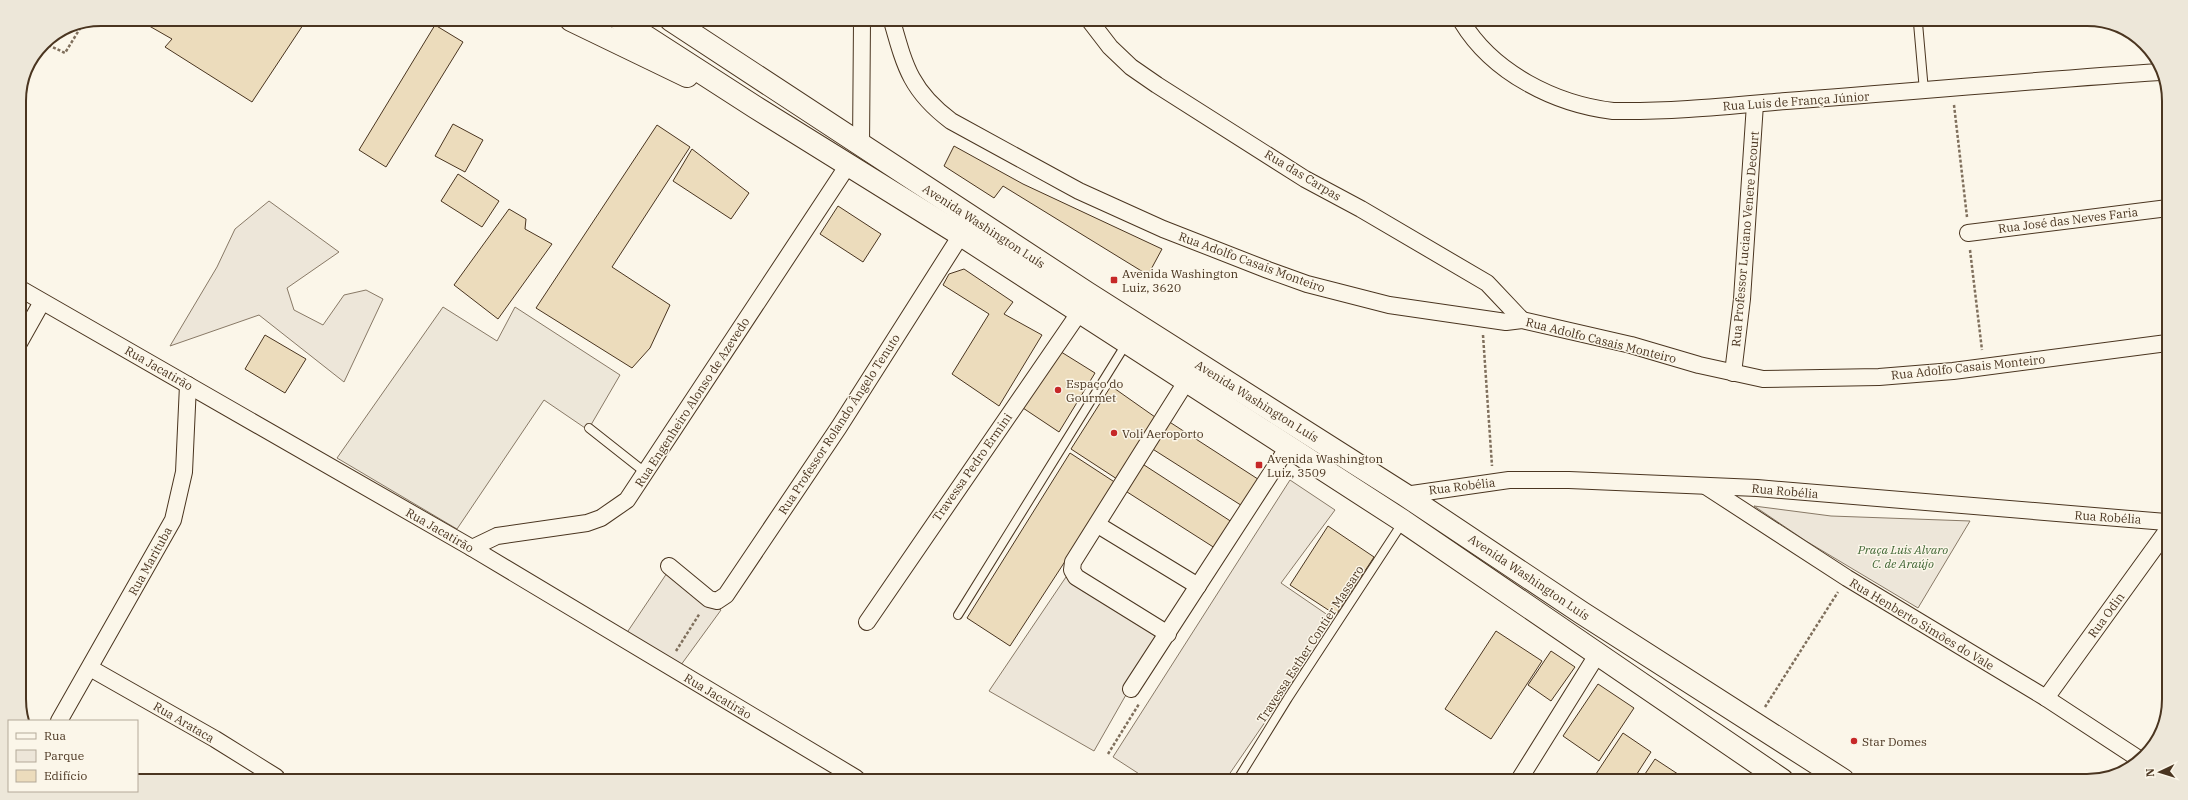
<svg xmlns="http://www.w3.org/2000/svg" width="2188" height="800" font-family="'IBM Plex Serif',serif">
	<rect width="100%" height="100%" fill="#fbf6e9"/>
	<g fill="#ede6d9" stroke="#887966">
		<path d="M269,201L339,252L287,288L294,310L323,325L344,295L366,290L383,299L344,382L259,315L170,346L217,267L235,229Z"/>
		<path d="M1290,480L1335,510L1281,583L1335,620L1226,779H1147L1113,757Z"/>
		<path d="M1754,506L1831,516L1970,521L1918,608L1806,541Z"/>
		<path d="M667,573L721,610L678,669L626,634Z"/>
		<path d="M1066,577L1160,635L1094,751L989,691Z"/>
	</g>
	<path fill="#ede7d9" stroke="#887966" d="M443,307L497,341L515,307L620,375L588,430L544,400L457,529L337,458Z"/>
	<g fill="#ecdcbc" stroke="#4a3520">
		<path d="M137,19H307L252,102L165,47L172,39Z"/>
		<path d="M435,25L463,42L386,167L359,150Z"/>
		<path d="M453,124L483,140L465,172L435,156Z"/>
		<path d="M657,125L690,147L612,267L670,305L650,348L632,368L536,308Z"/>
		<path d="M954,146L1023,184L1162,249L1148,275L1003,186L994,198L944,166Z"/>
		<path d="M692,149L749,193L731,219L673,181Z"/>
		<path d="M458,174L499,201L482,227L441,201Z"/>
		<path d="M838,206L881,234L863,262L820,234Z"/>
		<path d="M509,209L526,219L525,229L552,244L498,319L454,285Z"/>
		<path d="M964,269L1013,302L1004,314L1042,335L999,406L952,374L989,314L943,285L949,274Z"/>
		<path d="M265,335L306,359L285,393L245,369Z"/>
		<path d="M1058,350L1095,373L1059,432L1020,406Z"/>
		<path d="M1111,386L1155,417L1117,479L1071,449Z"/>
		<path d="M1168,421L1264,483L1247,509L1151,448Z"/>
		<path d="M1070,453L1116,483L1010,646L967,618Z"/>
		<path d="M1141,463L1235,524L1218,550L1124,490Z"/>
		<path d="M1328,526L1374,557L1336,615L1290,585Z"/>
		<path d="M1496,631L1542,661L1491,739L1445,709Z"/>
		<path d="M1551,651L1575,667L1551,701L1528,685Z"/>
		<path d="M1598,684L1634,708L1599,761L1563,736Z"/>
		<path d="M1623,733L1651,752L1633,780H1592Z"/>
		<path d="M1655,759L1687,780H1641Z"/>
	</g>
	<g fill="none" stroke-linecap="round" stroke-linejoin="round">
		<defs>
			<g id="lane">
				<path d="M1918,23L1924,91"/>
				<path d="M589,428L646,473"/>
				<path d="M958,615L1126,344"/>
				<path d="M1238,779L1288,698L1403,522"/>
			</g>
			<g id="street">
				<path d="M892,21C905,67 911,91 951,121L1079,191L1163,229L1268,270L1307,284L1389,305L1506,322L1522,320L1631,345L1699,365L1763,379L1879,377L1953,371L2167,343"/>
				<path d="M1090,21L1110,47L1131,67L1157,85L1305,179L1361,209L1487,283L1522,320"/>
				<path d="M1462,22C1493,73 1555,104 1613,111C1671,112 1728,106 1786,101C1910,92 2035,80 2160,72"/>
				<path d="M861,146L862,21"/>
				<path d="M1968,233L2168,208"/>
				<path d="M19,288L472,548L856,778"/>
				<path d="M19,343L42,302"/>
				<path d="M1733,373L1742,299L1755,104"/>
				<path d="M1707,487L1847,578L2046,698L2139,759"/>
				<path d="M1405,495L1509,480H1569L1757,488L2166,522"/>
				<path d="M1098,525L1198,586"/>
				<path d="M472,548L497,536L587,523L601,518L627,500L848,165"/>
				<path d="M669,566L709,599L717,601L726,595L839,427L961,235"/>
				<path d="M867,622L1079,313"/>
				<path d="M1168,634L1076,577L1072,570L1073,562L1186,382"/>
				<path d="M90,668L215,739L276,777"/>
				<path d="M1131,689L1288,447"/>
				<path d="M2046,698L2166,532"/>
				<path d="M59,721L173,520L184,472L188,385"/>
				<path d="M1519,780L1597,655"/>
			</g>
			<g id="highway">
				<path d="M571,20L687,76"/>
				<path d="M620,20L755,107L961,235L1403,521L1782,780"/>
				<path d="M671,20L1087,293L1405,495L1582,613L1843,780"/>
			</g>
		</defs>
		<use href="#lane" stroke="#4a3520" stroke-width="10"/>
		<use href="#street" stroke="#4a3520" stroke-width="18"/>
		<use href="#highway" stroke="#4a3520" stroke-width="24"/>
		<g stroke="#7f6f5c" stroke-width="2.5" stroke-dasharray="3 2" stroke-linecap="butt">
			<path d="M44,43L65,53L84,22"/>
			<path d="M1954,105L1967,217"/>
			<path d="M1970,250L1982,350"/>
			<path d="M1483,335L1492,466"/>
			<path d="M676,651L700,613"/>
			<path d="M1765,707L1838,592"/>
			<path d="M1108,754L1139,704"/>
		</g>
		<use href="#lane" stroke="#fbf6e9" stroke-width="8"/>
		<use href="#street" stroke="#fbf6e9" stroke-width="16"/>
		<use href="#highway" stroke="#fbf6e9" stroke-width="22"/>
	</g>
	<g fill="#c62828" stroke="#fbf6e9" stroke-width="1.5">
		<rect x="1110" y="276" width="8" height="8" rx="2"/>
		<circle cx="1058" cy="390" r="4"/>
		<circle cx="1114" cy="433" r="4"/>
		<rect x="1255" y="461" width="8" height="8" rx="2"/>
		<circle cx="1854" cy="741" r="4"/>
	</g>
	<g text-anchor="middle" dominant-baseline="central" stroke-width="3" stroke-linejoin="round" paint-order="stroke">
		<g font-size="12" fill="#4a3520" stroke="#fbf6e9">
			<text transform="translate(1796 101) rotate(-4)">Rua Luis de França Júnior</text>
			<text transform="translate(1303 175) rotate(31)">Rua das Carpas</text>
			<text transform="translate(2068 220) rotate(-7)">Rua José das Neves Faria</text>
			<text transform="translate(984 226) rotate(33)">Avenida Washington Luís</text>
			<text transform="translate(1745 239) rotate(-85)">Rua Professor Luciano Venere Decourt</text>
			<text transform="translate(1252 262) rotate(20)">Rua Adolfo Casais Monteiro</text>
			<text transform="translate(1601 340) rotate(14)">Rua Adolfo Casais Monteiro</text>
			<text transform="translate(1968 367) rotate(-6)">Rua Adolfo Casais Monteiro</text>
			<text transform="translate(159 368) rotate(30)">Rua Jacatirão</text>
			<text transform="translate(1257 401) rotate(32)">Avenida Washington Luís</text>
			<text transform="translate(692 402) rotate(-57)">Rua Engenheiro Alonso de Azevedo</text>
			<text transform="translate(839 424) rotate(-57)">Rua Professor Rolando Ângelo Tenuto</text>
			<text transform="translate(972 467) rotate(-55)">Travessa Pedro Ermini</text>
			<text transform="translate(1462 486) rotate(-7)">Rua Robélia</text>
			<text transform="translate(1785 491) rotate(5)">Rua Robélia</text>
			<text transform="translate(2108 517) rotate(4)">Rua Robélia</text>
			<text transform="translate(440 530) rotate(30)">Rua Jacatirão</text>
			<text transform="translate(150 561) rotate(-61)">Rua Marituba</text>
			<text transform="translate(1529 577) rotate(34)">Avenida Washington Luís</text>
			<text transform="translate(2106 615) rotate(-54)">Rua Odin</text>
			<text transform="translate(1922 624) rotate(31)">Rua Henberto Simões do Vale</text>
			<text transform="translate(1310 644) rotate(-57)">Travessa Esther Contier Massaro</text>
			<text transform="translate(718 696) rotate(31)">Rua Jacatirão</text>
			<text transform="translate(184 722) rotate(30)">Rua Arataca</text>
		</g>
		<g font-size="12" fill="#4a3520" stroke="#fbf6e9" text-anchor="start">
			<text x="1122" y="273">Avenida Washington<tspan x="1122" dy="14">Luiz, 3620</tspan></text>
			<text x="1066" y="383">Espaço do<tspan x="1066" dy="14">Gourmet</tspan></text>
			<text x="1122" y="433">Voli Aeroporto</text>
			<text x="1267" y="458">Avenida Washington<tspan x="1267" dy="14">Luiz, 3509</tspan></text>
			<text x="1862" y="741">Star Domes</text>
		</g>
		<g font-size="12" font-style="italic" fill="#436837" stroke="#fbf6e9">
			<text x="1903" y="549">Praça Luis Alvaro<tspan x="1903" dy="14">C. de Araújo</tspan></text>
		</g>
	</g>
	<path d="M0 0H2188V800H0ZM101 26H2087A75 75 0 0 1 2162 101V699A75 75 0 0 1 2087 774H101A75 75 0 0 1 26 699V101A75 75 0 0 1 101 26Z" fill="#ede7d9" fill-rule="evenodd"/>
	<path fill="none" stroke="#4a3520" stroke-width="2" d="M101 26H2087A75 75 0 0 1 2162 101V699A75 75 0 0 1 2087 774H101A75 75 0 0 1 26 699V101A75 75 0 0 1 101 26Z"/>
	<rect x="8" y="720" width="130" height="72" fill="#fbf6e9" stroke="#b4a999"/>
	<rect x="16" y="733" width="20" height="6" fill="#fbf6e9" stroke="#b4a999"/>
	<text x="44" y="740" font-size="12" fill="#4a3520">Rua</text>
	<rect x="16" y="750" width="20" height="12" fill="#ede6d9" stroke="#b4a999"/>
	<text x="44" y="760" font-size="12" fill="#4a3520">Parque</text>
	<rect x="16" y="770" width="20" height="12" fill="#ecdcbc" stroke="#b4a999"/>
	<text x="44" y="780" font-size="12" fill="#4a3520">Edifício</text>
	<g transform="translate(2160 772) rotate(266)" stroke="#fbf6e9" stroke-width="3" paint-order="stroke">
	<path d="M0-3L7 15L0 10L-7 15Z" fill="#4a3520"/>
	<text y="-6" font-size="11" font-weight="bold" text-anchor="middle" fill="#4a3520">N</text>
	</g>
</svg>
